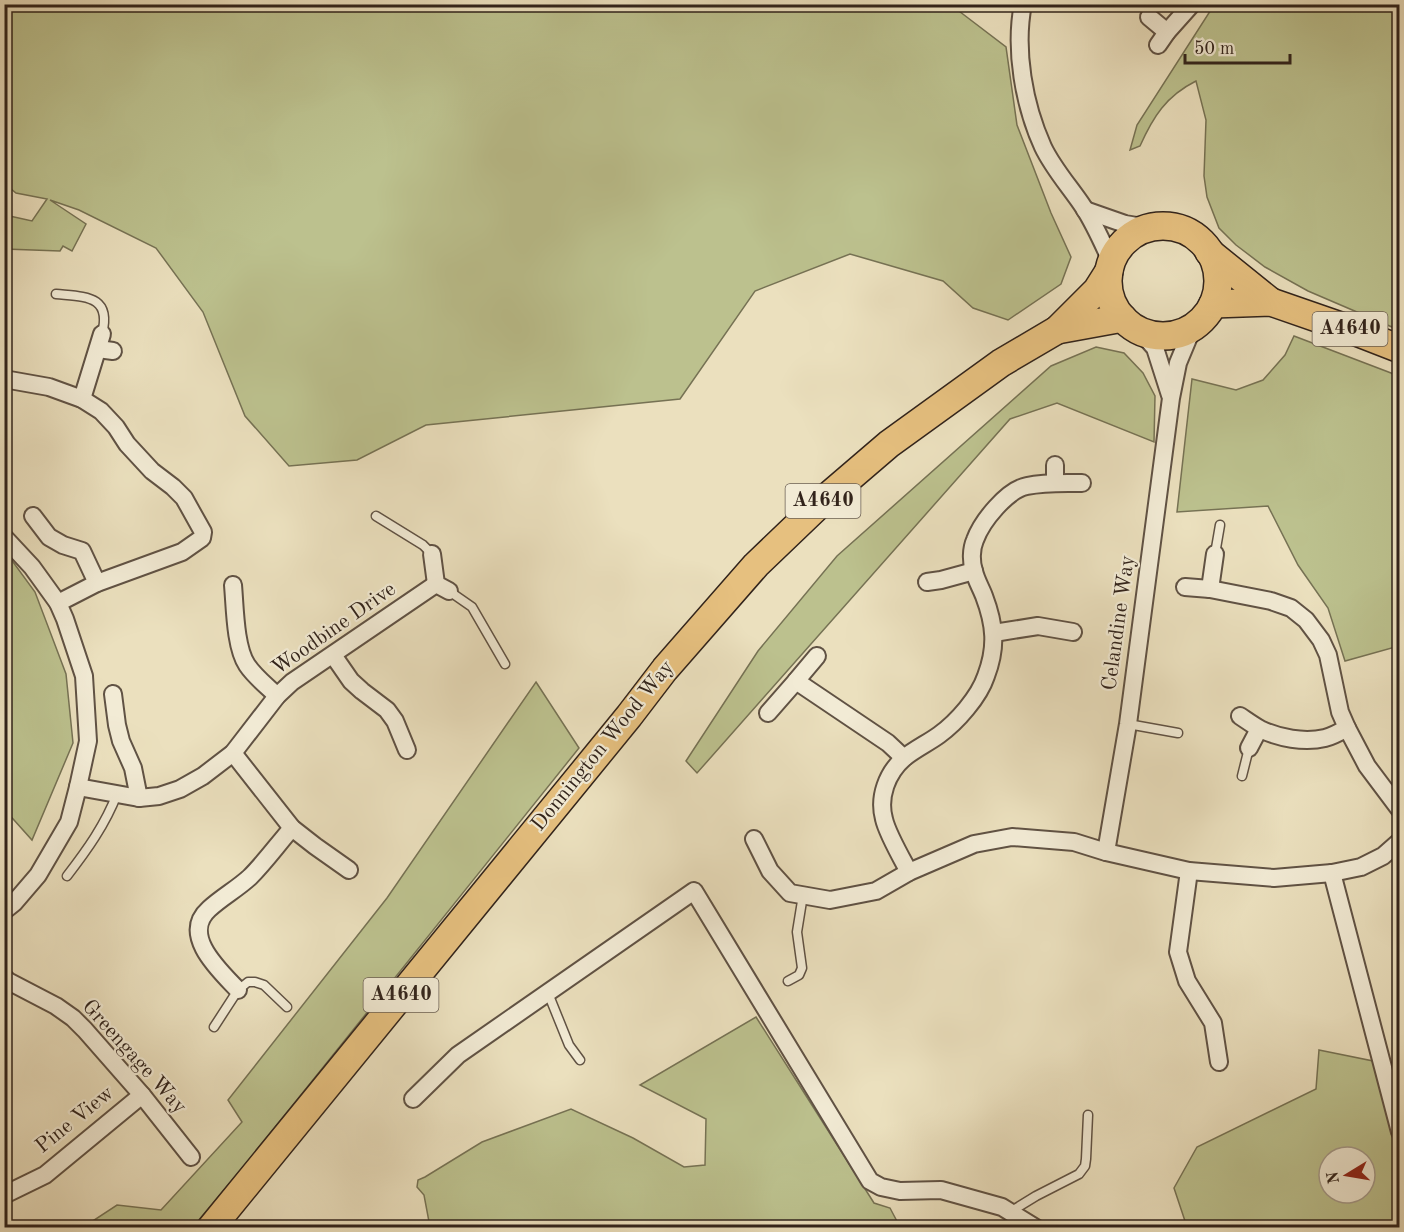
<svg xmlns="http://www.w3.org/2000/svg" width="1404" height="1232" font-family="'Old Standard TT',serif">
	<rect width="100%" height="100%" fill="#ebe0be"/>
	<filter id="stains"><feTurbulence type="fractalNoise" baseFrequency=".00333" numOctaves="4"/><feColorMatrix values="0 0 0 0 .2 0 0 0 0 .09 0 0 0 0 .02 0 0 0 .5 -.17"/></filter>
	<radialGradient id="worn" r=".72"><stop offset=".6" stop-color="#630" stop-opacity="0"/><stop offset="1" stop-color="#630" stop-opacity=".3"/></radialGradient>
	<g fill="#bcc18e" stroke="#767254" stroke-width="1.5" fill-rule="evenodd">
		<path d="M951,5L1006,47L1017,125L1051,213L1071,257L1061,284L1008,320L973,308L943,281L850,254L755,291L680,399L426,425L357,460L289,466L245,416L203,312L156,248L79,210L50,200L86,224L72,251L63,246L60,251L5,249V215L32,221L47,199L16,193L5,184V5Z"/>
		<path d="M1214,5H1399V330L1308,291L1265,267L1236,245L1219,228L1207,197L1204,176L1206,120L1196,81C1166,96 1153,117 1140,146L1130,150L1137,125Z"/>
		<path d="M1294,336L1391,373L1399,378V646L1345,661L1328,608L1298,565L1268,506L1177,512L1192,379L1236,390L1263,380L1285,355Z"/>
		<path d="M1096,347L1124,353L1143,373L1155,396L1154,442L1057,403L1010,419L697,773L686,761L758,651L837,556L1051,366Z"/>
		<path d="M5,551L35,592L66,674L73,743L32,840L5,810Z"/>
		<path d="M536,682L579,748L244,1166L193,1227L82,1228L117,1205L161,1210L242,1122L228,1100L387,898Z"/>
		<path d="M756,1017L874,1203L890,1208L900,1227H430L424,1195L417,1187L418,1180L425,1177L482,1142L571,1109L633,1138L684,1167L705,1165L706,1119L640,1085Z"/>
		<path d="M1319,1050L1373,1061L1393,1137L1399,1155V1227H1187L1174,1188L1197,1147L1316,1089ZM1329,1157H1365V1193H1329Z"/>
	</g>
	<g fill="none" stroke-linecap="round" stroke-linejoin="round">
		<defs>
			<g id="service">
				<path d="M56,294C85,297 112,295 102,334"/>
				<path d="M376,516L423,545L432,554"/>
				<path d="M1215,554L1220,525"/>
				<path d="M449,591L472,607L505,664"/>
				<path d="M1128,724L1178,733"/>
				<path d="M1242,776L1249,748"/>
				<path d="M67,876C87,850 105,825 117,794"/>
				<path d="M788,981L799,975L802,968L797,932L803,895"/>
				<path d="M548,993L569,1045L580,1060"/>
				<path d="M214,1027L238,990L248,982H255L264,985L287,1007"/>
				<path d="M1010,1212L1036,1196L1079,1174L1085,1166L1086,1159L1088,1115"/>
			</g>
			<g id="minor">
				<path d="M1023,4C1014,50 1024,105 1043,147C1054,170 1071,188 1084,208C1095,225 1103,244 1111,261"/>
				<path d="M1149,17L1167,32"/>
				<path d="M1158,45L1167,32L1192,4"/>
				<path d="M1085,210L1125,224L1149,228"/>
				<path d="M1139,330L1155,348L1170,395"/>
				<path d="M98,349L113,351"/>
				<path d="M4,379L49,387L82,399L101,411L116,427L127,444L152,471L173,487L184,498L203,532L202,538L182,552L97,583L58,603"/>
				<path d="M82,399L102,334"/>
				<path d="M1055,483V465"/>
				<path d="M33,516L49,537L63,545L82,551L97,583"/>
				<path d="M4,537L32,567L58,603L65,619L84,676L88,741L78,787L69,822L38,875L14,903L4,911"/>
				<path d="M432,554L436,584L449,591"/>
				<path d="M927,582L941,580L974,571"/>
				<path d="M233,585C235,607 235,647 247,665C255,677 267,686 277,696"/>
				<path d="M1185,587L1210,589L1271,601L1291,608L1306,620L1321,640L1328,655L1340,712L1347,728L1367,766L1400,810"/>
				<path d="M1210,589L1215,554"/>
				<path d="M994,633L1038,626L1073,632"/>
				<path d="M333,655L351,681L362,691L387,710L395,721L407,750"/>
				<path d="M796,681L817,656"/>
				<path d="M113,694L117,725L121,741L133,768L139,798"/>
				<path d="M768,713L796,681L888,743L904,758"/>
				<path d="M1240,716C1246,720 1253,725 1260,729C1279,738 1304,743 1325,738C1333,736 1340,732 1347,728"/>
				<path d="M1249,748L1259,729"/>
				<path d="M233,753L292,828L315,846L349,870"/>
				<path d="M78,787L139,798L159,796L180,789L203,776L233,753L277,696L292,682L436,584"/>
				<path d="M754,839L770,871L790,893L830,900L876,891L909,872L974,844L1012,837L1074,842L1106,852L1189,871L1274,878L1332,873L1361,867L1383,856L1400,841"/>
				<path d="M1106,852L1128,724L1171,398L1178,363L1193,327"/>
				<path d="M1189,871L1178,952L1187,981L1213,1023L1219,1062"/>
				<path d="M909,872C902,859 887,833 884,819C878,797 887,773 904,758C915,749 928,743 939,735C957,722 979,697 986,676C997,647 995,625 984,596C981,588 976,580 974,571C971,562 971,549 975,540C982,521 1007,490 1027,486C1045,482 1064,483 1082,483"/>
				<path d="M1332,873L1400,1132"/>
				<path d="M4,977L8,981L56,1006L73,1018L85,1030L142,1095L191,1157"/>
				<path d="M238,990C220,971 180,935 209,909C222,897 237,889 250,877C265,862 278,844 292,828"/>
				<path d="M413,1099L458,1055L694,891L870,1181L881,1187L900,1191L941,1190L1002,1207L1036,1228"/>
				<path d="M4,1195L45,1175L142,1095"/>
			</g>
			<g id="primary">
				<circle cx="1163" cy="281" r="55"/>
				<path d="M1209,252L1271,302"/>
				<path d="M1213,304L1271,302L1346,328L1400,349"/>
				<path d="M1057,330L1123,318"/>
				<path d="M211,1228L629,716L665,669L756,565L826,498L889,444L1001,363L1057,330L1097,290L1109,271"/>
			</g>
		</defs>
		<use href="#service" stroke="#605244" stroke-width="11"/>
		<use href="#minor" stroke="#605244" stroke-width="20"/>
		<use href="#primary" stroke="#31231b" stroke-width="30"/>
		<use href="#service" stroke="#f2ebd5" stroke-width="8"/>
		<use href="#minor" stroke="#f2ebd5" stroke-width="16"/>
		<use href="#primary" stroke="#e6c07f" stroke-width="27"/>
	</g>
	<g text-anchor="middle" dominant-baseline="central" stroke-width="4.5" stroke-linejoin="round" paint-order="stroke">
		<g fill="#f2ebd5" stroke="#6b5f53" stroke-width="1.5">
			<rect x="1312.5" y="312" width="75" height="34" rx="4.5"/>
			<rect x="785.5" y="484" width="75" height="34" rx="4.5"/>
			<rect x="363.5" y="978" width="75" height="34" rx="4.5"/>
		</g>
		<g font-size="20" font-weight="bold" fill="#31231b">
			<text x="1350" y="329">A4640</text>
			<text x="823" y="501">A4640</text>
			<text x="401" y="995">A4640</text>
		</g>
		<g font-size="21" fill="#31231b" stroke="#f2ebd5">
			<text transform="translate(1119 623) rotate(-82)">Celandine Way</text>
			<text transform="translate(334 629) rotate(-35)">Woodbine Drive</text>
			<text transform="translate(603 746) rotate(-51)">Donnington Wood Way</text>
			<text transform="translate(134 1057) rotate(48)">Greengage Way</text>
			<text transform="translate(75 1120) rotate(-39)">Pine View</text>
		</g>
	</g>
	<rect width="1404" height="1232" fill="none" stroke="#ebe0be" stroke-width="24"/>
	<rect x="6" y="6" width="1392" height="1220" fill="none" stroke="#31231b" stroke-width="3"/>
	<rect x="12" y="12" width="1380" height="1208" fill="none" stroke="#31231b" stroke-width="1.5"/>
	<g transform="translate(1347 1175) rotate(259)"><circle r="28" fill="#f2ebd5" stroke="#a59b8b" stroke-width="1.5"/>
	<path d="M0-4.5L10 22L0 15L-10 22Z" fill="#8f2418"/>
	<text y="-9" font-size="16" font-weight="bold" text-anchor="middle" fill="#31231b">N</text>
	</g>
	<path d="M1185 54v9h105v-9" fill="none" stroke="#31231b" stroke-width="3"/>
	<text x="1194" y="54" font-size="18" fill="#31231b" stroke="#f2ebd5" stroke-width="4.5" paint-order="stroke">50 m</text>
	<rect width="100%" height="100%" filter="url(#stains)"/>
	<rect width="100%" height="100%" fill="url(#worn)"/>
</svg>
